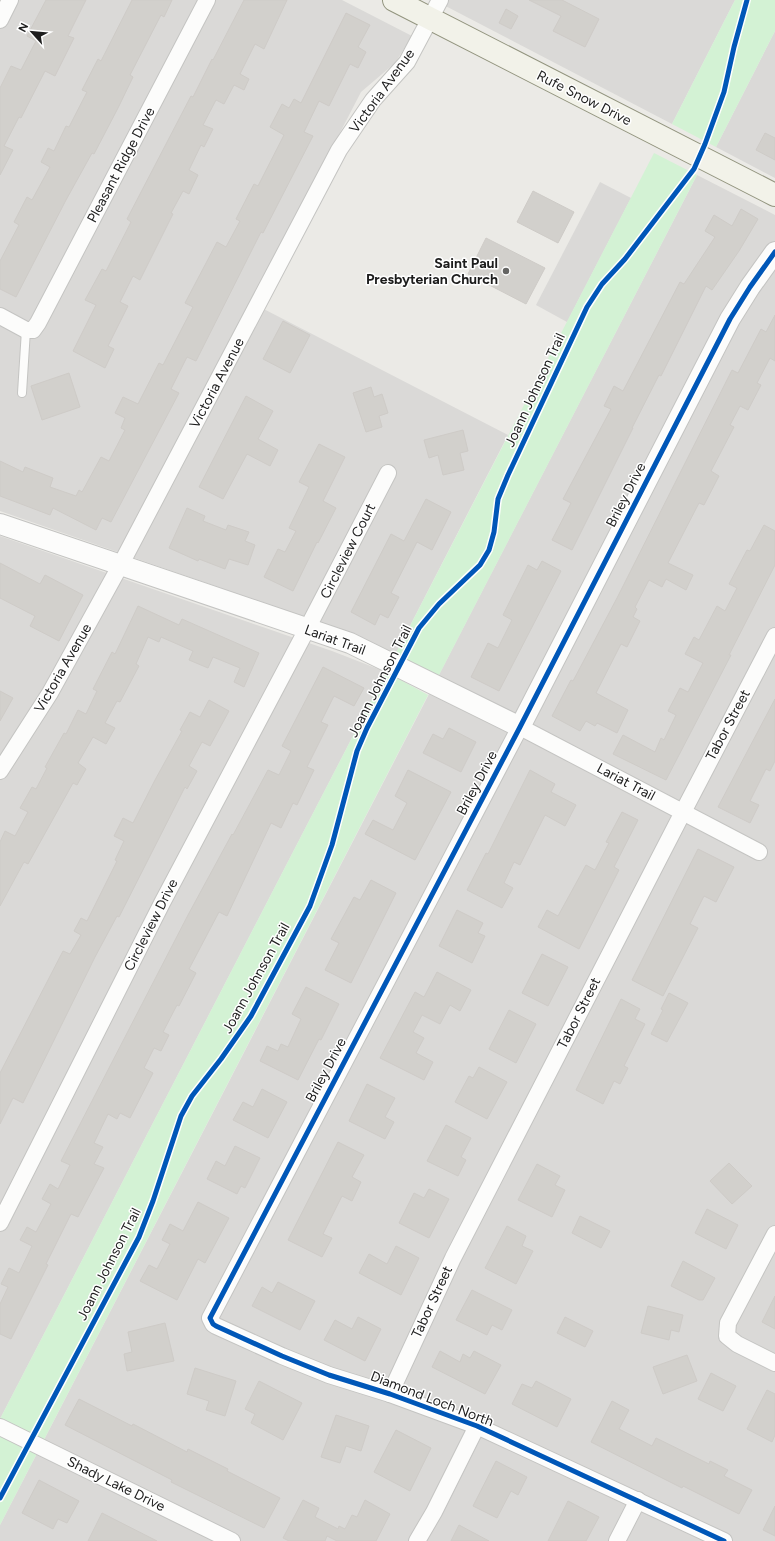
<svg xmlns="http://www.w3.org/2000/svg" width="775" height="1541" font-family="Figtree,sans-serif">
	<rect width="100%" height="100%" fill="#ebeae6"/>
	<g fill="#dad9d7">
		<path d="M0,0H342L412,36L395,63L361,92L252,303L508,435L395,655L353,634L0,511Z"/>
		<path d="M434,0H735L672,124Z"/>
		<path d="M775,31V178L716,147Z"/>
		<path d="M697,175L775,215V1541H0V1525Z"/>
		<path d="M600,182L631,198L567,322L536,305Z"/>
		<path d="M0,536L332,651L386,672L0,1419Z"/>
	</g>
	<g fill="#d3f2d4">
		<path d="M735,0H775V31L716,147L672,124Z"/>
		<path d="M654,153L697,175L438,677L395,655Z"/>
		<path d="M386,672L428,695L0,1525V1419Z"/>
	</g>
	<g fill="#d2d0cc" stroke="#cecbc7">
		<path d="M46,0H86L68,36L74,38L55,76L45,71L21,118L19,117L4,146L13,150L0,175V88L11,66L21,70L36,41L27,36Z"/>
		<path d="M132,0H172L164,17L161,15L130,75L133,77L118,108L94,154L92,153L66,200L16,297L0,289V261L19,225L14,222L27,197L32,200L50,167L41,162L48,148L54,151L66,126L69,127L87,92L82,90L98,59L101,61Z"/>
		<path d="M244,0H287L264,49L255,44L240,74L249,79L244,90L234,85L224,104L216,100L203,125L213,129L204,147L201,145L189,170L198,175L189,194L183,191L171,213L173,214L140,280L133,276L120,302L128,306L108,346L114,349L105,368L73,351L96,305L85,300L102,269L106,271L131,222L127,219L191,96L193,97L212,59L213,60Z"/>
		<path d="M529,0H562L599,19L585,47L553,31L561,16Z"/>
		<path d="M506,9L518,16L511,29L499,23Z"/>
		<path d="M346,13L370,25L358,47L366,52L358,68L350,64L329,106L319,101L304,132L313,136L263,233L261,232L196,361L187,357L171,389L179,393L111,522L102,518L96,530L53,508L50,515L0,496V461L23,472L25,467L53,478L50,487L76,496L79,490L82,492L101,457L109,461L125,430L121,428L125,418L115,413L123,397L138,404L159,363L163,365L193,307L185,303L205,265L217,242L226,247L240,221L236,219L254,184L258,186L284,135L270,127L282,104L289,108L294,99L301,103Z"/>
		<path d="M765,133L775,138V160L756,150Z"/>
		<path d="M533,191L574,212L558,243L517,222Z"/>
		<path d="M741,209L758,219L739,251L712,290L706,286L661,376L659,375L632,428H633L572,550L552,540L571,503L563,499L611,409L604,406L614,386L623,391L680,282L684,284L715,237L705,231L714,215L732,226Z"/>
		<path d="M486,238L545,268L526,304L468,274Z"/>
		<path d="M775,315V361L770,358L757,383L761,385L748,410L740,406L730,425L734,427L711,471L719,476L704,505L699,503L668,563L693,575L686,590L666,579L662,587L649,580L635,607L637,609L633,617L640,621L627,647L621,644L596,693L628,710L617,733L597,723L595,726L586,721L580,731L552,716L571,680L573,681L617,598L732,370L738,373L761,329L766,332Z"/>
		<path d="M283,321L310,335L290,373L263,359Z"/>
		<path d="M69,373L80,407L42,420L31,386Z"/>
		<path d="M371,387L374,397L382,394L388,413L379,416L382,427L366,432L353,393Z"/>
		<path d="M246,396L273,411L258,439L278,450L270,466L247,454L223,499L199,487Z"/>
		<path d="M463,430L468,451L460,453L464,470L443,475L438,455L429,458L424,440Z"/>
		<path d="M319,444L345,457L323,501L336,508L318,543L317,542L293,591L264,577L278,549L285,552L296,531L289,528L309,487L299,482Z"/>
		<path d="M426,499L451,512L432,550L417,542L391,593L399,597L388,618L380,614L375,625L351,612L391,534L404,541Z"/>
		<path d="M187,508L205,516L203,521L226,530L228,525L249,532L245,541L255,545L248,565L229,559L225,569L199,559L198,561L169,548Z"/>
		<path d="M764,525L775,531V565L729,655H731L666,780L613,754L623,735L655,752L661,738L664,740L676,715L668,711L680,688L688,692L703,663L685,654L694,637L699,640L717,606L725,611L737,588L729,584L747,550L750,551Z"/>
		<path d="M542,561L561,571L499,691L471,677L488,643L498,648L512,620L503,615L528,565L537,570Z"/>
		<path d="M0,563L40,584L45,575L83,595L59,641L30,626L35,616L0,598Z"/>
		<path d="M138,606L179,625L182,619L259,653L244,687L234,682L240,668L213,657L208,668L189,660L193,651L161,637L159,642L148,637L136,664L139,666L120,702L117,701L105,723L115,728L106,744L93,737L78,763L86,769L77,785L73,783L28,864L24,862L0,906V842L5,831L15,836L28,812L20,808L32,787L36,789L47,768L45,767L64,733L66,734L78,710L86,714L97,691L93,689L112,652L115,654Z"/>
		<path d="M323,667L364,688L354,706L334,696L321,722L328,725L307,767L314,770L297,805L293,803L281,828L271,823L227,916L219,912L189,969L196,973L179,1006L177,1005L163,1032L169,1035L161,1051L154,1048L144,1068L153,1073L130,1118L120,1113L117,1119L108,1114L94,1143L103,1147L94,1164L104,1168L78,1217L71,1214L46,1264L48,1265L11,1339L0,1334V1304L8,1287L1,1284L9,1268L19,1273L32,1246L20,1240L27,1227L36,1232L51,1204L42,1199L50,1184L58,1189L70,1165L61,1161L188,915L232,834L233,835L268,770L279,775L291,751L282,746Z"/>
		<path d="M0,691L13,698L0,721Z"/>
		<path d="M775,699V761L770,771L766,769L750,801L759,805L750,823L718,807Z"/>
		<path d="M209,700L229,711L210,746L202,742L189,766L197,771L187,789L185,787L119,917L117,916L95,957L23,1103L13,1098L0,1124V1073L63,951L70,954L81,935L74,931L81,918L87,921L117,861L115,860L124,841L114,836L123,818L133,823L155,780L182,731L180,730L190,712L200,717Z"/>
		<path d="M449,728L476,742L461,772L423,753L433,734L443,739Z"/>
		<path d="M408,770L451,792L415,860L365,834L373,820L393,830L407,803L395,796Z"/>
		<path d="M530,770L555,784L551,792L576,805L565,826L545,815L520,865L514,862L504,883L513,888L502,908L467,890L486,853L488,854Z"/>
		<path d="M622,812L638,820L614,867L619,870L579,949L538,927L547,910L558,916L586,865L595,870L609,843L606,842Z"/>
		<path d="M698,849L734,867L716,902L704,896L690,924L698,928L663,996L632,980Z"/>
		<path d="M371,880L396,893L351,983L325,970L339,943L331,939L354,897L360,900Z"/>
		<path d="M457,910L483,923L478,933L485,936L472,963L439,946Z"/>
		<path d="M542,954L568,967L548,1006L522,993Z"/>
		<path d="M437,972L471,990L460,1011L450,1005L440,1024L422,1015L413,1032L424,1038L416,1053L433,1062L424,1080L380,1058L415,992L424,997Z"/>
		<path d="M306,987L339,1004L321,1040L319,1039L298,1080L260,1061L267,1046L278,1051L281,1044L288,1047L301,1019L292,1014Z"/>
		<path d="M669,993L688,1003L667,1042L651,1034L663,1010L661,1009Z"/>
		<path d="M621,999L640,1009L635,1019L645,1024L624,1066L628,1068L620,1084L614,1081L603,1104L576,1090Z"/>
		<path d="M509,1010L536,1024L516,1063L489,1049Z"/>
		<path d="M479,1067L507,1082L487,1119L455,1102L469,1076L473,1078Z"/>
		<path d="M367,1084L395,1098L385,1117L394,1122L385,1139L349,1121Z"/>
		<path d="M262,1089L287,1102L268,1138L233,1120L243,1102L253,1107Z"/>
		<path d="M446,1125L471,1138L461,1157L466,1160L458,1176L427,1161Z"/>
		<path d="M338,1142L364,1155L352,1177L361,1182L352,1201L342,1196L323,1234L332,1238L322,1257L288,1240Z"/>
		<path d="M235,1146L260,1158L245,1188L241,1186L237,1194L207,1179L216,1161L225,1166Z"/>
		<path d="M729,1163L752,1186L732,1204L710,1181Z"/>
		<path d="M537,1164L560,1176L555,1185L565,1190L552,1217L518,1200Z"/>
		<path d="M429,1189L449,1199L429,1238L399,1223L414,1193L424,1198Z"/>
		<path d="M198,1202L229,1218L205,1263L198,1259L177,1300L140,1281L149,1265L157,1269L170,1244L162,1240L170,1224L183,1231Z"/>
		<path d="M707,1209L738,1225L726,1249L695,1233Z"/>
		<path d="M580,1216L610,1231L601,1248L572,1233Z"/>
		<path d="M507,1226L526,1236L522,1246L533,1251L516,1284L485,1268Z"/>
		<path d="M396,1246L419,1258L401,1295L359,1273L369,1254L387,1264Z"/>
		<path d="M683,1261L715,1278L703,1300H699L671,1286Z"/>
		<path d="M278,1282L315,1301L300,1330L252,1306L262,1287L272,1293Z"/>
		<path d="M472,1290L512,1310L502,1330L492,1325L487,1335L456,1320Z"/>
		<path d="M775,1296V1329L762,1322Z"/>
		<path d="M648,1306L683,1315L679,1332L671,1330L669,1340L641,1333Z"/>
		<path d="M358,1317L381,1329L365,1361L324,1340L335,1320L352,1329Z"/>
		<path d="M565,1317L593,1331L585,1347L557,1333Z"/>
		<path d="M165,1323L174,1361L127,1371L124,1354L132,1352L128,1332Z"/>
		<path d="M440,1351L460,1362L463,1354L470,1358L474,1351L501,1365L485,1394L432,1367Z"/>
		<path d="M687,1355L697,1381L663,1394L653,1367Z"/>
		<path d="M195,1368L236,1381L225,1416L206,1410L209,1401L187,1394Z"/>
		<path d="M711,1373L736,1386L723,1411L698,1399Z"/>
		<path d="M259,1381L302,1403L283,1440L251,1423L255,1414L245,1409Z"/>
		<path d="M536,1381L571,1399L557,1427L512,1404L522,1384L532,1388Z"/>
		<path d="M767,1390L775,1394V1435L772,1442L747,1429Z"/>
		<path d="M79,1399L132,1426L133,1424L187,1452L188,1449L228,1469L227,1471L280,1498L264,1528L171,1482L172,1480L65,1425Z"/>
		<path d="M612,1401L629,1410L619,1429L652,1446L656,1438L709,1464L710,1461L728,1470L724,1476L752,1490L739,1514L683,1486L682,1488L591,1442Z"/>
		<path d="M336,1415L369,1426L361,1451L346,1446L340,1463L321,1457Z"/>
		<path d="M396,1430L431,1448L410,1491L374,1472Z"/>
		<path d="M496,1461L527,1477L518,1495L511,1491L497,1518L473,1506Z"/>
		<path d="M39,1480L79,1501L67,1523L58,1519L53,1529L22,1513Z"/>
		<path d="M303,1500L319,1508L315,1517L338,1529L339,1526L345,1529L352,1515L357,1517L365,1500L390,1514L376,1541H337L327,1536L325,1541H289L283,1538Z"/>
		<path d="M568,1501L599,1517L586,1541H548Z"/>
		<path d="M775,1506V1536L763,1530Z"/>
		<path d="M102,1513L157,1541H88Z"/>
		<path d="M459,1525L489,1541H451Z"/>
	</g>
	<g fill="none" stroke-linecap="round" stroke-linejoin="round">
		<defs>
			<path id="service" d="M22,393L26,330"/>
			<g id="minor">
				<path d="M0,20L10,0"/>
				<path d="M0,316L26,330H33L38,323L207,0"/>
				<path d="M0,771L50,693L120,566L339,150L373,100L407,62L440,0"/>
				<path d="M0,1223L162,903L307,629L388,473"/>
				<path d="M775,1234L728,1323L727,1336L737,1344L775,1363"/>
				<path d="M390,1394L453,1258L683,812L775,636"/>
				<path d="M0,1427L232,1541"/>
				<path d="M417,1541L434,1512L477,1426"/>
				<path d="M617,1541L638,1500"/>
				<path d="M724,1541L477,1426L390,1394L329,1375L282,1356L216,1326L213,1324L210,1318L520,727L759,852"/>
			</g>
			<path id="tertiary" d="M0,524L350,643L520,727L730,319L750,287L775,252"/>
			<path id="secondary" d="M394,0L775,195"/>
		</defs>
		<use href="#service" stroke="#c4c4c2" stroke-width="10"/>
		<use href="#minor" stroke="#c4c4c2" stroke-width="18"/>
		<use href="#tertiary" stroke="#c4c4c2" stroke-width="22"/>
		<use href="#secondary" stroke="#92947e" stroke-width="24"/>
		<use href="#service" stroke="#fcfcfb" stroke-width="8"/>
		<use href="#minor" stroke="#fcfcfb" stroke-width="16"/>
		<use href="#tertiary" stroke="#fcfcfb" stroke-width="20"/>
		<use href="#secondary" stroke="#f2f2e9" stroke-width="22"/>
		<defs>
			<g id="cycleway">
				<path d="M0,1498L139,1237L153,1201L181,1116L192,1096L221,1059L251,1016L310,906L332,845L357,751L367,728L419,628L439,604L480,565L489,550L494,532L498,499L508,475L587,307L602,284L625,259L694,169L705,144L724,92L734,47L747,0"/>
				<path d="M724,1541L477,1426L390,1394L329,1375L282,1356L216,1326L213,1324L210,1318L520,727L730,319L750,287L775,252"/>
			</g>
		</defs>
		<use href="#cycleway" stroke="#fff" stroke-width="8"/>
		<use href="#cycleway" stroke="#0057b8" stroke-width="5"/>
	</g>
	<circle fill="#656563" stroke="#fff" stroke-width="1.5" cx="506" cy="271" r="4"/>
	<g text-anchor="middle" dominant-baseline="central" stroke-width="3" stroke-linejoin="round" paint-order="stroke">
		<g font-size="14" fill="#1d1d1d" stroke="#fff">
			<text transform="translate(382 91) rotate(-54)">Victoria Avenue</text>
			<text transform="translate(584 98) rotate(27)">Rufe Snow Drive</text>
			<text transform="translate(121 165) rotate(-62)">Pleasant Ridge Drive</text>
			<text transform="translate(217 383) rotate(-62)">Victoria Avenue</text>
			<text transform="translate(535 390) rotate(-65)">Joann Johnson Trail</text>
			<text transform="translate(626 495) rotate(-63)">Briley Drive</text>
			<text transform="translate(348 551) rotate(-63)">Circleview Court</text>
			<text transform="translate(335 640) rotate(20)">Lariat Trail</text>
			<text transform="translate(63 668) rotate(-60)">Victoria Avenue</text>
			<text transform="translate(380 681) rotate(-63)">Joann Johnson Trail</text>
			<text transform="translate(728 725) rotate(-62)">Tabor Street</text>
			<text transform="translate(626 782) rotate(28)">Lariat Trail</text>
			<text transform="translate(477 783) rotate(-62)">Briley Drive</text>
			<text transform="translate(151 925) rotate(-63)">Circleview Drive</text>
			<text transform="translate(256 978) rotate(-61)">Joann Johnson Trail</text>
			<text transform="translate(579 1013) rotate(-63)">Tabor Street</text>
			<text transform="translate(326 1070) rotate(-62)">Briley Drive</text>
			<text transform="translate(109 1264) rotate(-63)">Joann Johnson Trail</text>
			<text transform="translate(432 1302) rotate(-65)">Tabor Street</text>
			<text transform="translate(432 1399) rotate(21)">Diamond Loch North</text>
			<text transform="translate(116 1484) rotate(26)">Shady Lake Drive</text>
		</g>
		<g font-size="14" font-weight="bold" fill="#1d1d1d" stroke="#fff" text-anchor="end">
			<text x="498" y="263">Saint Paul<tspan x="498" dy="16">Presbyterian Church</tspan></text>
		</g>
	</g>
	<g transform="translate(32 32) rotate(297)" stroke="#ffffff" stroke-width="3" paint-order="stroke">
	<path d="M0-3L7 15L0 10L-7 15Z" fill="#1d1d1d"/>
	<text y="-6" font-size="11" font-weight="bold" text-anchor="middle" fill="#1d1d1d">N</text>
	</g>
</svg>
